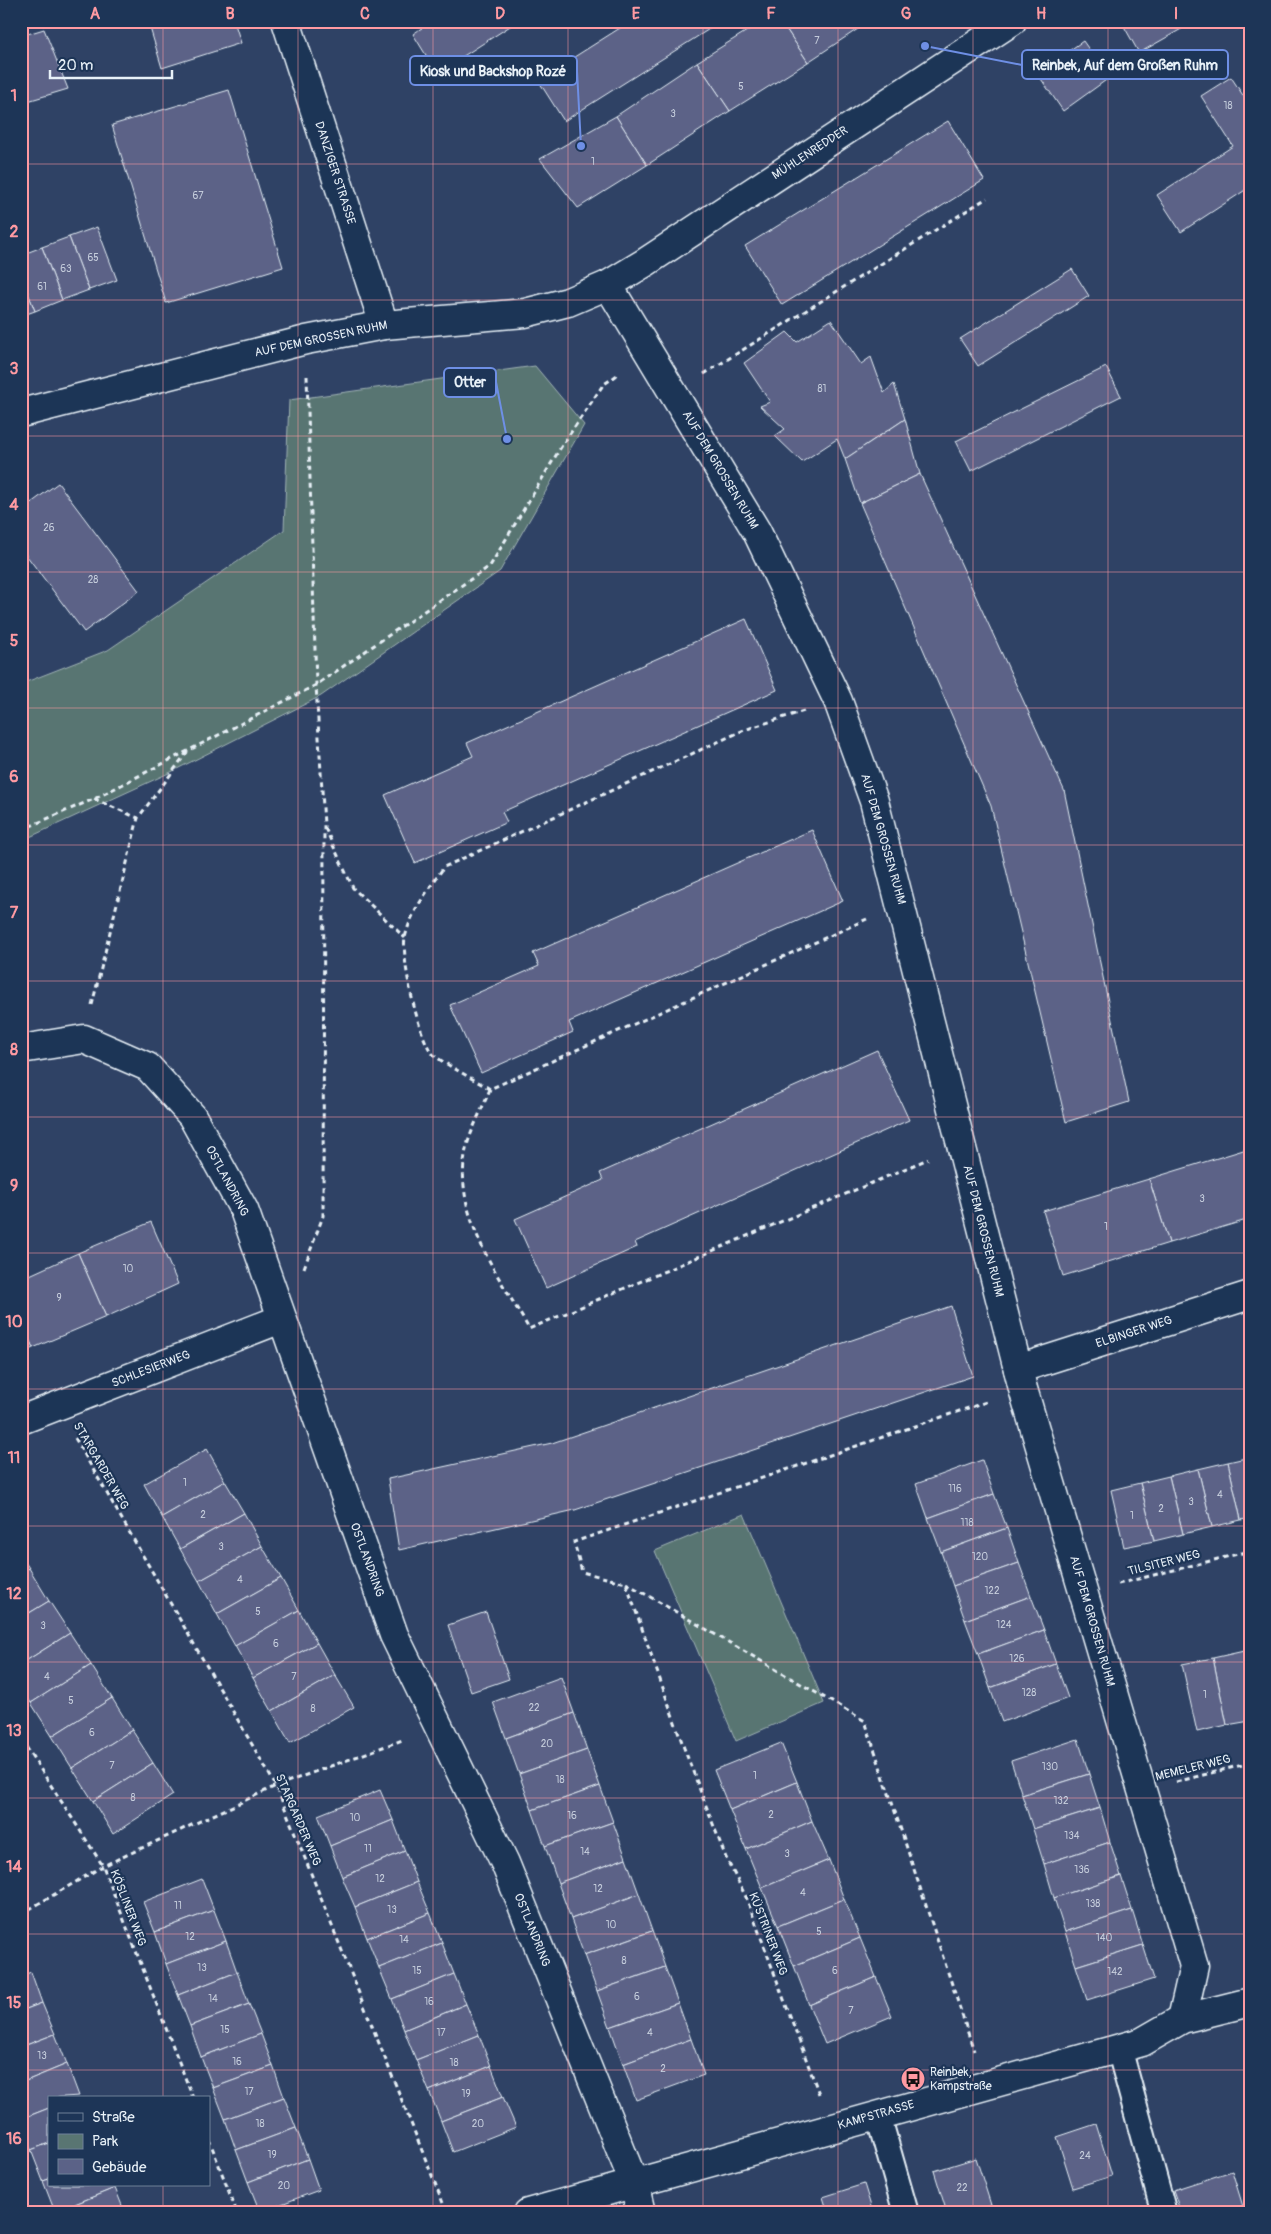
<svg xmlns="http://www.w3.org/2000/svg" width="1271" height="2234" font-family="Pangolin,sans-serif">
	<rect width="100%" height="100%" fill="#2f4265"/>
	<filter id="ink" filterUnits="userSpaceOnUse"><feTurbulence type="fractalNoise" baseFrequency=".02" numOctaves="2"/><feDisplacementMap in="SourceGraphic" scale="10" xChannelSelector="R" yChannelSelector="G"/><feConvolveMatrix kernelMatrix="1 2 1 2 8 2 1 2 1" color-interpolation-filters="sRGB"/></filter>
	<g filter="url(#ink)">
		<g fill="#597572" stroke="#a0b3b5">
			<path d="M535,366L584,425L500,571L321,696L171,772L21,841V684L108,650L284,530L289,400Z"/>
			<path d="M744,1514L824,1703L736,1741L655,1551Z"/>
		</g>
		<g fill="#5b6287" stroke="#e8f1f8">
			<path d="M148,21H234L241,43L162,68Z"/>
			<path d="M432,21H518L437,73L413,34Z"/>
			<path d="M631,21H722L564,121L538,80Z"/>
			<path d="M763,21H781L808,62L730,111L697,62Z"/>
			<path d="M781,21H870L808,62Z"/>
			<path d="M1121,21H1191L1192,23L1139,53Z"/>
			<path d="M44,29L68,89L21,103V36Z"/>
			<path d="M1083,41L1109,78L1063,111L1037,73Z"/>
			<path d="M697,62L730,111L647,165L616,116Z"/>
			<path d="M1231,77L1250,106V187L1181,232L1157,195L1233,146L1201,96Z"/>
			<path d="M229,90L283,267L166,303L112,125Z"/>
			<path d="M616,116L647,165L578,208L540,159Z"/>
			<path d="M948,121L984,180L782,305L745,246Z"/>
			<path d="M97,227L117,280L89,290L69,237Z"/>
			<path d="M69,237L89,290L62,300L42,247Z"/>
			<path d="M42,247L62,300L35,311L21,275V255Z"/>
			<path d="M1072,269L1089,296L978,366L960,339Z"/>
			<path d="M21,275L35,311L21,316Z"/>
			<path d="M831,320L861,364L871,357L884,393L894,384L905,419L845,459L837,439L802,462L775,436L785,429L760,406L770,402L744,363L787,332L797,342Z"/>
			<path d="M1106,367L1121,396L971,471L956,441Z"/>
			<path d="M905,419L920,474L860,503L845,459Z"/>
			<path d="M920,474L1064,790L1129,1102L1066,1122L991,806L860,503Z"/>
			<path d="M58,483L139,591L84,632L21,548V490L31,503Z"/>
			<path d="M746,619L777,690L502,812L507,822L415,863L385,795L473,756L467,743Z"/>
			<path d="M812,830L843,901L569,1022L573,1032L481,1073L450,1005L539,966L533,953Z"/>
			<path d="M877,1050L909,1120L635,1242L637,1247L546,1288L515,1219L603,1180L600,1173Z"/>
			<path d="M1250,1148V1219L1169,1243L1149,1179Z"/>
			<path d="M1149,1179L1169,1243L1063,1276L1043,1211Z"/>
			<path d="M151,1222L178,1284L106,1317L78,1253Z"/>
			<path d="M78,1253L106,1317L33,1348L21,1321V1279Z"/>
			<path d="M951,1306L973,1376L575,1510L399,1550L388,1479L552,1443Z"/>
			<path d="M21,1321L33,1348L21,1354Z"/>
			<path d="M207,1449L225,1481L162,1517L144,1484Z"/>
			<path d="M1250,1457V1518L1241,1520L1228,1462Z"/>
			<path d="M982,1460L994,1494L928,1518L916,1484Z"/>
			<path d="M1228,1462L1241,1520L1212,1527L1198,1469Z"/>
			<path d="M1198,1469L1212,1527L1183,1534L1169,1476Z"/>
			<path d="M1169,1476L1183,1534L1154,1541L1140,1483Z"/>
			<path d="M225,1481L244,1513L180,1549L162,1517Z"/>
			<path d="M1140,1483L1154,1541L1124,1547L1111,1490Z"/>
			<path d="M994,1494L1007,1528L941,1552L928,1518Z"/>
			<path d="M244,1513L262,1546L199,1581L180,1549Z"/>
			<path d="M1007,1528L1019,1563L953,1586L941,1552Z"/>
			<path d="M262,1546L281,1578L217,1614L199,1581Z"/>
			<path d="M21,1556L29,1568L21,1573Z"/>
			<path d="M1019,1563L1031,1596L965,1620L953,1586Z"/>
			<path d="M29,1568L49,1601L21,1618V1573Z"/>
			<path d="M281,1578L299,1610L235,1646L217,1614Z"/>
			<path d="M1031,1596L1044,1630L978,1654L965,1620Z"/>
			<path d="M49,1601L70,1633L21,1664V1618Z"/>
			<path d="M299,1610L317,1643L253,1678L235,1646Z"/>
			<path d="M486,1612L509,1679L471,1692L448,1625Z"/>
			<path d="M1044,1630L1056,1664L990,1688L978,1654Z"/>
			<path d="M70,1633L91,1665L31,1703L21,1688V1664Z"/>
			<path d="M317,1643L335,1675L272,1711L253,1678Z"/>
			<path d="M1250,1649V1679L1244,1651Z"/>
			<path d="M1244,1651L1250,1679V1721L1227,1725L1213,1658Z"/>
			<path d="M1213,1658L1227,1725L1197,1732L1182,1664Z"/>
			<path d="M1056,1664L1068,1698L1002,1722L990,1688Z"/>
			<path d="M91,1665L112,1698L52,1736L31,1703Z"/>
			<path d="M335,1675L354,1707L290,1743L272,1711Z"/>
			<path d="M561,1677L574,1713L506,1738L493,1702Z"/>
			<path d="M112,1698L132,1730L72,1768L52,1736Z"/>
			<path d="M574,1713L587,1750L519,1774L506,1738Z"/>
			<path d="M132,1730L153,1763L93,1801L72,1768Z"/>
			<path d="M1078,1739L1089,1774L1022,1795L1011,1761Z"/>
			<path d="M781,1743L797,1782L730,1810L714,1770Z"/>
			<path d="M587,1750L600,1786L532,1810L519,1774Z"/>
			<path d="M153,1763L173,1795L113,1834L93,1801Z"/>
			<path d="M1089,1774L1100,1808L1033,1829L1022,1795Z"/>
			<path d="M797,1782L812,1821L746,1849L730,1810Z"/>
			<path d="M600,1786L613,1822L545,1846L532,1810Z"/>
			<path d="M380,1790L393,1820L330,1846L318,1815Z"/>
			<path d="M1100,1808L1110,1842L1044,1864L1033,1829Z"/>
			<path d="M393,1820L405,1851L342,1877L330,1846Z"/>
			<path d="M812,1821L829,1860L762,1888L746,1849Z"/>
			<path d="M613,1822L626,1858L558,1883L545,1846Z"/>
			<path d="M1110,1842L1121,1876L1054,1898L1044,1864Z"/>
			<path d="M405,1851L417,1882L355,1907L342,1877Z"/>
			<path d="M626,1858L639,1894L571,1919L558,1883Z"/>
			<path d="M829,1860L844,1899L778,1926L762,1888Z"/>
			<path d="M1121,1876L1132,1910L1065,1932L1054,1898Z"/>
			<path d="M202,1879L214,1910L155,1932L143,1902Z"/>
			<path d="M417,1882L430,1913L367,1938L355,1907Z"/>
			<path d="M639,1894L652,1931L584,1955L571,1919Z"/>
			<path d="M844,1899L860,1938L794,1966L778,1926Z"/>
			<path d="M214,1910L226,1941L166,1964L155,1932Z"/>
			<path d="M1132,1910L1143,1945L1076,1966L1065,1932Z"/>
			<path d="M430,1913L442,1943L379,1968L367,1938Z"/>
			<path d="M652,1931L665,1967L597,1991L584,1955Z"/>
			<path d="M860,1938L876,1977L809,2005L794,1966Z"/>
			<path d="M226,1941L237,1972L178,1995L166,1964Z"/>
			<path d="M442,1943L454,1974L392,1999L379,1968Z"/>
			<path d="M1143,1945L1154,1979L1087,2000L1076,1966Z"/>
			<path d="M665,1967L678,2003L610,2027L597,1991Z"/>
			<path d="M31,1972L42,2003L21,2011V1976Z"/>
			<path d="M237,1972L249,2004L190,2026L178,1995Z"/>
			<path d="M454,1974L466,2004L404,2030L392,1999Z"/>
			<path d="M876,1977L892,2016L825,2044L809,2005Z"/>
			<path d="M42,2003L55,2034L21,2047V2011Z"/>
			<path d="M678,2003L691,2039L623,2064L610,2027Z"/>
			<path d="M249,2004L261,2034L201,2057L190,2026Z"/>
			<path d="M466,2004L479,2035L416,2060L404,2030Z"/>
			<path d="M55,2034L67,2064L21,2083V2047Z"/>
			<path d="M261,2034L273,2066L213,2088L201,2057Z"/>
			<path d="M479,2035L491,2066L429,2091L416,2060Z"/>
			<path d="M691,2039L704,2075L636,2100L623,2064Z"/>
			<path d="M67,2064L79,2096L49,2098V2108L21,2119V2083Z"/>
			<path d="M273,2066L284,2097L225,2119L213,2088Z"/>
			<path d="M491,2066L503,2097L441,2121L429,2091Z"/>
			<path d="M284,2097L296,2128L236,2150L225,2119Z"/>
			<path d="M503,2097L516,2127L453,2152L441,2121Z"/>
			<path d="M49,2108V2143L31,2150L21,2125V2119Z"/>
			<path d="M1096,2124L1112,2176L1073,2188L1057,2137Z"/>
			<path d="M296,2128L308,2159L248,2182L236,2150Z"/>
			<path d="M49,2143V2179L43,2181L31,2150Z"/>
			<path d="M976,2158L991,2205L967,2213H947L934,2171Z"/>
			<path d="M308,2159L319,2190L260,2212L248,2182Z"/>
			<path d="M1232,2171L1245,2213H1181L1173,2190Z"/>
			<path d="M49,2179V2185H114L115,2188L55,2212L43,2181Z"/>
			<path d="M864,2184L873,2213H828L823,2197Z"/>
			<path d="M115,2188L125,2213L55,2212Z"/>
		</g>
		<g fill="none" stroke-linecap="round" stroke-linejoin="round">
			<defs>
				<g id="service">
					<path d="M1119,2048L1164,2213"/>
					<path d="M878,2115L906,2213"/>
				</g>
				<g id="minor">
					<path d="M286,21L384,325"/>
					<path d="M608,285L757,532L838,701L874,801L1023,1389L1194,1966L1182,2019"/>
					<path d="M21,413L306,340L384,325L525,313L568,302L608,285L646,262L1012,21"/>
					<path d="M21,1049L84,1039L148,1067L192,1116L244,1210L394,1635L505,1863L634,2183L641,2213"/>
					<path d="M1018,1369L1250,1295"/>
					<path d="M21,1420L281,1319"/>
					<path d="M528,2213L1142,2042L1182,2019L1250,2002"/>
				</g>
			</defs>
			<use href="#service" stroke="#e8f1f8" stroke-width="28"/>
			<use href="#minor" stroke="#e8f1f8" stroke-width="31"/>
			<g stroke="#e8f1f8" stroke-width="3" stroke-dasharray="5 4" stroke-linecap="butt">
				<path d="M704,374L987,198"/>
				<path d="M804,711L744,730L444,867C429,889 411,911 405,938C401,959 418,1036 432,1053C438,1061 479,1082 490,1089L867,919"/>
				<path d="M94,799L138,818"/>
				<path d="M325,828L353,888L405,938"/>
				<path d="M21,830L94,799L316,685L490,566L561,447L603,385L620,373"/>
				<path d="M92,1005L138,818L188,751"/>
				<path d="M490,1089C483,1107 474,1124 468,1142C448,1210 498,1274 529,1329L928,1159"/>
				<path d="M304,1268L323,1216L324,825L316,685L307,376"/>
				<path d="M75,1438L276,1786L447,2213"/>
				<path d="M626,1583L865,1721L974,2051"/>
				<path d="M1118,1584L1250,1551"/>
				<path d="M21,1739L103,1866L193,2098"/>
				<path d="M1176,1782L1250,1763"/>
				<path d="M21,1914L103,1866L276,1786L405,1739"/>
				<path d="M819,2094L746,1897L726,1858L684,1748L626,1583L582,1572L574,1542L989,1401"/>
				<path d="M209,2139L237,2213"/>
			</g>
			<use href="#service" stroke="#1d3557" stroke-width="24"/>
			<use href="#minor" stroke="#1d3557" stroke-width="28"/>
		</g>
	</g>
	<path fill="none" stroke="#ff9aa2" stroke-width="1" stroke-opacity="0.55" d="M163,21V2098M298,21V2213M433,21V2213M568,21V2213M703,21V2213M838,21V2213M973,21V2213M1108,21V2213M21,164H1250M21,300H1250M21,436H1250M21,572H1250M21,708H1250M21,845H1250M21,981H1250M21,1117H1250M21,1253H1250M21,1389H1250M21,1526H1250M21,1662H1250M21,1798H1250M21,1934H1250M21,2070H1250M163,2185V2213"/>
	<defs>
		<symbol id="bus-disc" viewBox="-11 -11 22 22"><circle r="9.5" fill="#ff9aa2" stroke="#1d3557"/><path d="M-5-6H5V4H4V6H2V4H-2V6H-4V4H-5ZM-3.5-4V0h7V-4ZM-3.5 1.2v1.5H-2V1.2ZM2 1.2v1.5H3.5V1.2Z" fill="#111"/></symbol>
	</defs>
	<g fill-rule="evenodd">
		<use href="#bus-disc" x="899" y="2065" width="28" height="28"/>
	</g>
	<g text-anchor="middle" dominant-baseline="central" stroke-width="4.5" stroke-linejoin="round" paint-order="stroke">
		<g font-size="10" fill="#c5cddc">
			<text x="817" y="41">7</text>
			<text x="741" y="87">5</text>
			<text x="1228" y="106">18</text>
			<text x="673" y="114">3</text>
			<text x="593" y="162">1</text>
			<text x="198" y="196">67</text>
			<text x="93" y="258">65</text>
			<text x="66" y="269">63</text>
			<text x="42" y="287">61</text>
			<text x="822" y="389">81</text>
			<text x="49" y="528">26</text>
			<text x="93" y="580">28</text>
			<text x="1202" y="1199">3</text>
			<text x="1106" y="1227">1</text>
			<text x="128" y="1269">10</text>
			<text x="59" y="1298">9</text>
			<text x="185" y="1483">1</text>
			<text x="955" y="1489">116</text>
			<text x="1220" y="1495">4</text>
			<text x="1191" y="1502">3</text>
			<text x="1161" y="1509">2</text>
			<text x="203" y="1515">2</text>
			<text x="1132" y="1516">1</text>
			<text x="967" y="1523">118</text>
			<text x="221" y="1547">3</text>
			<text x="980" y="1557">120</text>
			<text x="240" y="1580">4</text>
			<text x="992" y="1591">122</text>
			<text x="258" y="1612">5</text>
			<text x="1004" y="1625">124</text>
			<text x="43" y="1626">3</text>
			<text x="276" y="1644">6</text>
			<text x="1017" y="1659">126</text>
			<text x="47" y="1677">4</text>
			<text x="294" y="1677">7</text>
			<text x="1029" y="1693">128</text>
			<text x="1205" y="1695">1</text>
			<text x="71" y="1701">5</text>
			<text x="534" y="1708">22</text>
			<text x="313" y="1709">8</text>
			<text x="92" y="1733">6</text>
			<text x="547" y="1744">20</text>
			<text x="112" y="1766">7</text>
			<text x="1050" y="1767">130</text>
			<text x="755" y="1776">1</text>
			<text x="560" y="1780">18</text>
			<text x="133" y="1798">8</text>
			<text x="1061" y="1801">132</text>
			<text x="771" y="1815">2</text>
			<text x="572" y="1816">16</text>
			<text x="355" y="1818">10</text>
			<text x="1072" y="1836">134</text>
			<text x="368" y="1849">11</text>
			<text x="585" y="1852">14</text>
			<text x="787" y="1854">3</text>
			<text x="1082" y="1870">136</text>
			<text x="380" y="1879">12</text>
			<text x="598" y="1889">12</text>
			<text x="803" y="1893">4</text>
			<text x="1093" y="1904">138</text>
			<text x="178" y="1906">11</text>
			<text x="392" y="1910">13</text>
			<text x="611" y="1925">10</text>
			<text x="819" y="1932">5</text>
			<text x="190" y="1937">12</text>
			<text x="1104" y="1938">140</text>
			<text x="404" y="1940">14</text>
			<text x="624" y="1961">8</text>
			<text x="202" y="1968">13</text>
			<text x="417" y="1971">15</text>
			<text x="835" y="1971">6</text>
			<text x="1115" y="1972">142</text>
			<text x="637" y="1997">6</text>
			<text x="213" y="1999">14</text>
			<text x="429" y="2002">16</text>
			<text x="851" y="2011">7</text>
			<text x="225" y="2030">15</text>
			<text x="441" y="2033">17</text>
			<text x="650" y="2033">4</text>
			<text x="42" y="2056">13</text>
			<text x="237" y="2062">16</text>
			<text x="454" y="2063">18</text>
			<text x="663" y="2069">2</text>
			<text x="249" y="2092">17</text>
			<text x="466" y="2094">19</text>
			<text x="260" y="2124">18</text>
			<text x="478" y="2124">20</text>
			<text x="272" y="2155">19</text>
			<text x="1085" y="2156">24</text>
			<text x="284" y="2186">20</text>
			<text x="962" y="2188">22</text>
		</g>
		<g font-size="12" fill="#e8f1f8" stroke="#1d3557">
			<text transform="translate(810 153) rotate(-33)">MÜHLENREDDER</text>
			<text transform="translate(335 173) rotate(72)">DANZIGER STRASSE</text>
			<text transform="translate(321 339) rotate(-12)">AUF DEM GROSSEN RUHM</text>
			<text transform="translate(720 470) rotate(59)">AUF DEM GROSSEN RUHM</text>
			<text transform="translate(883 839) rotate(74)">AUF DEM GROSSEN RUHM</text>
			<text transform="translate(227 1181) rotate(62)">OSTLANDRING</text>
			<text transform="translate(983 1231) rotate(76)">AUF DEM GROSSEN RUHM</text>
			<text transform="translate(1134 1332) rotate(-18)">ELBINGER WEG</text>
			<text transform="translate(151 1369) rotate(-21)">SCHLESIERWEG</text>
			<text transform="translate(101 1466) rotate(60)">STARGARDER WEG</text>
			<text transform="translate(367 1560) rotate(70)">OSTLANDRING</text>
			<text transform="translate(1164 1563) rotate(-14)">TILSITER WEG</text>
			<text transform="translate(1092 1621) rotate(74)">AUF DEM GROSSEN RUHM</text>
			<text transform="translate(1193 1768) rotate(-14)">MEMELER WEG</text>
			<text transform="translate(298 1820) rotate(67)">STARGARDER WEG</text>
			<text transform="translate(128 1908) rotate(69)">KÖSLINER WEG</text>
			<text transform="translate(532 1930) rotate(68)">OSTLANDRING</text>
			<text transform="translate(768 1934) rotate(69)">KÜSTRINER WEG</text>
			<text transform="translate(876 2115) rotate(-16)">KAMPSTRASSE</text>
		</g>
		<g font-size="12" fill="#e8f1f8" stroke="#1d3557" text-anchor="start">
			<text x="930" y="2072">Reinbek,<tspan x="930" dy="14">Kampstraße</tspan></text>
		</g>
	</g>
	<path fill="none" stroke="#6e8fe5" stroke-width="2" d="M925 46L1022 65M581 146L577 71M507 439L496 382"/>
	<g fill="#6e8fe5" stroke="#1d3557" stroke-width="2">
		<circle cx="925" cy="46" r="5"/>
		<circle cx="581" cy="146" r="5"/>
		<circle cx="507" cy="439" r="5"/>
	</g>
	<g fill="#1d3557" stroke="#6e8fe5" stroke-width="2">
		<rect x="1022" y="50" width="206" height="29" rx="5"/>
		<rect x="410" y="56" width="167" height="29" rx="5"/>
		<rect x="444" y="368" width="52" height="29" rx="5"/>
	</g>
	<g font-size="14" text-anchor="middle" font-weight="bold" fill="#e8f1f8">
		<text x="1125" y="70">Reinbek, Auf dem Großen Ruhm</text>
		<text x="493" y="76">Kiosk und Backshop Rozé</text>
		<text x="470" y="387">Otter</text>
	</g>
	<rect width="1271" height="2234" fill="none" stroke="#1d3557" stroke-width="55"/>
	<rect x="48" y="2096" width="162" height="90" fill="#1d3557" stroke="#6e8097"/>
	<rect x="58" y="2113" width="25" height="8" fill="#1d3557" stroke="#6e8097"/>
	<text x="92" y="2122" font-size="15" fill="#e8f1f8">Straße</text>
	<rect x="58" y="2134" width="25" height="15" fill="#597572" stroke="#6e8097"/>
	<text x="92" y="2146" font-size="15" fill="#e8f1f8">Park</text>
	<rect x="58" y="2159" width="25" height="15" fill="#5b6287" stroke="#6e8097"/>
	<text x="92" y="2172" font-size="15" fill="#e8f1f8">Gebäude</text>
	<path d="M50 70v8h122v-8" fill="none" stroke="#e8f1f8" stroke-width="2.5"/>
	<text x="58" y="70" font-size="15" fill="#e8f1f8" stroke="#1d3557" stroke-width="4" paint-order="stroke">20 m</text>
	<rect x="28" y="28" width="1216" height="2178" fill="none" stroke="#ff9aa2" stroke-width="2"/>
	<g font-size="16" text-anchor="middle" font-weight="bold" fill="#ff9aa2">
		<text x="95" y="19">A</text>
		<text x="230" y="19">B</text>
		<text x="365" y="19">C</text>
		<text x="500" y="19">D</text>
		<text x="636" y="19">E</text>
		<text x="771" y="19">F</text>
		<text x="906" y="19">G</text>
		<text x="1041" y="19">H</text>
		<text x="1176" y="19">I</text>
		<text x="14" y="101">1</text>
		<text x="14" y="237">2</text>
		<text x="14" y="374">3</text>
		<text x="14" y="510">4</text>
		<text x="14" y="646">5</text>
		<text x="14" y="782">6</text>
		<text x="14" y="918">7</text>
		<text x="14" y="1055">8</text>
		<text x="14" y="1191">9</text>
		<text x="14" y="1327">10</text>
		<text x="14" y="1463">11</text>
		<text x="14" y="1599">12</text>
		<text x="14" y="1736">13</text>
		<text x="14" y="1872">14</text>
		<text x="14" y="2008">15</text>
		<text x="14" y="2144">16</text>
	</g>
</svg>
